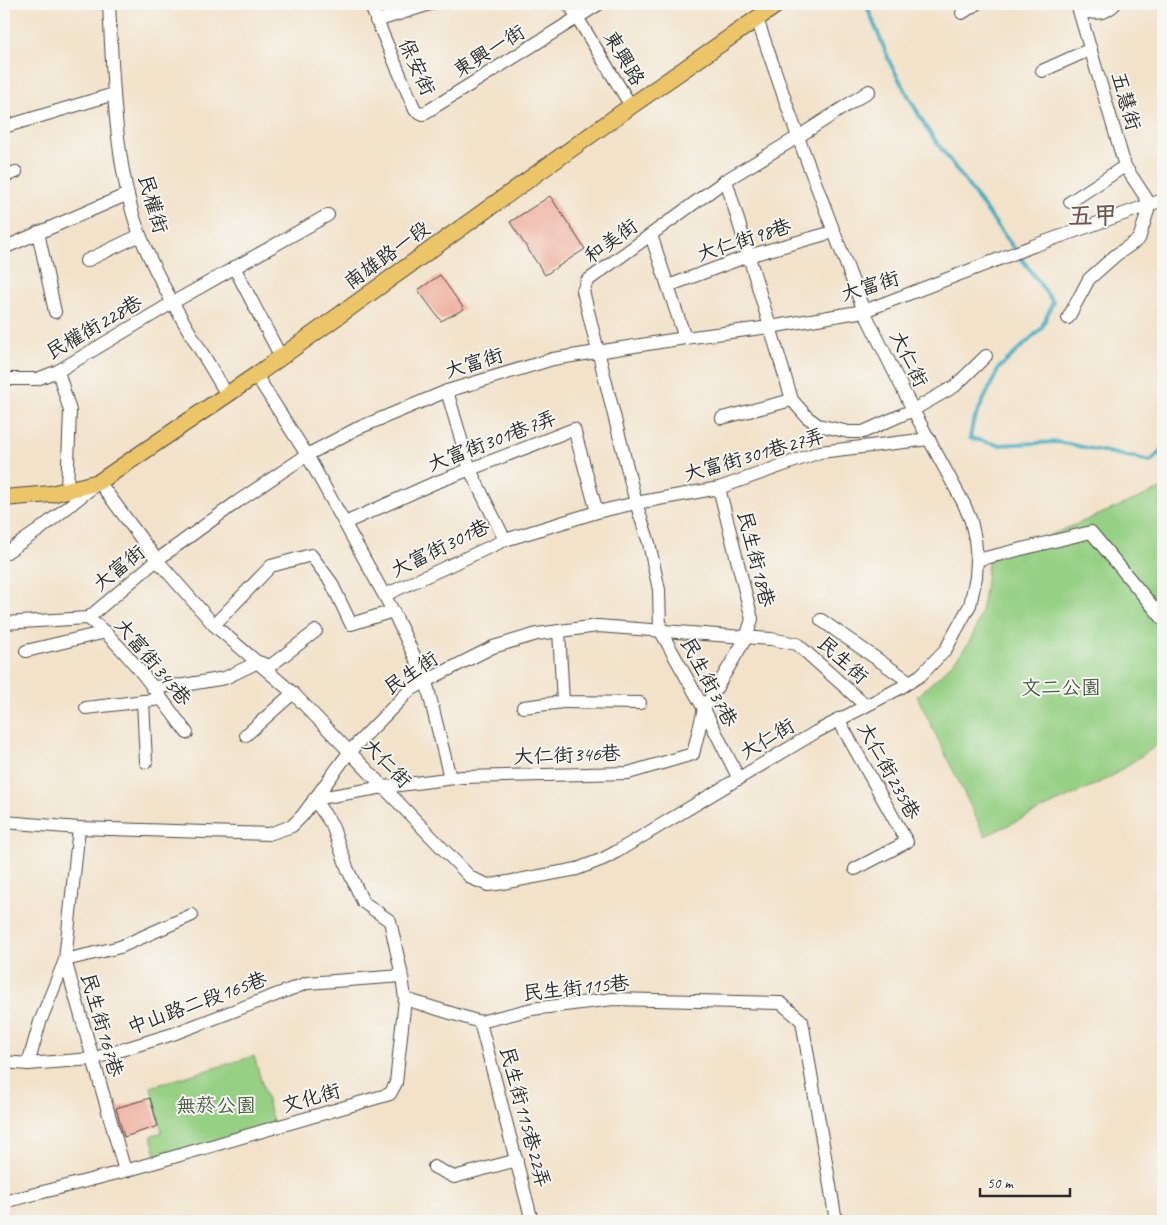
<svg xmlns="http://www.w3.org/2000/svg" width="1167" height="1225" font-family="Caveat,'LXGW WenKai TC',sans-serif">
	<rect width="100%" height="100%" fill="#f6f6f2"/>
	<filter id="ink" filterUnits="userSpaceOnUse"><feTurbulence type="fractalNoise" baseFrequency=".02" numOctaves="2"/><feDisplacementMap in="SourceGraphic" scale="10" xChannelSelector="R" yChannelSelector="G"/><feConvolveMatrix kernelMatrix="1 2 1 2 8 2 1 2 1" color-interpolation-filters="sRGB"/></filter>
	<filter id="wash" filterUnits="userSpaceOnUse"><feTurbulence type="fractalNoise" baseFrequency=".0096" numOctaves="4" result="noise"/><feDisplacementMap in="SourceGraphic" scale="20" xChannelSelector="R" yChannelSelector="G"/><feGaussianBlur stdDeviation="1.12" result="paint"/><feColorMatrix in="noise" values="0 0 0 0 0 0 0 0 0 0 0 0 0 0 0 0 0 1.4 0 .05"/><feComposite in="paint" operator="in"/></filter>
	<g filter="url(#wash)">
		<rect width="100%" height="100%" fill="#f2e2c9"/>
		<g fill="#96d084" stroke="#607e58">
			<path d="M1163,488V741L1109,778L985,836L917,696C935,680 961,658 972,637C983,614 986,585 988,561Z"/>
			<path d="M254,1056L274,1125L157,1159L151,1136L162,1132L151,1087Z"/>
		</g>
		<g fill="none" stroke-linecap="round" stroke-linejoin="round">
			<path stroke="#42aec1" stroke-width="4" d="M866,4L891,65L927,129L1053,302L1041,329L999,368L973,422L970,438L999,445L1058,442L1151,461L1163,449"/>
		</g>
		<g id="blocks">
			<g fill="#eea794">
				<path d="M550,196L585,249L545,275L510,222Z"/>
				<path d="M440,275L464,309L441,321L418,290Z"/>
				<path d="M150,1098L158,1126L124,1137L116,1108Z"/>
			</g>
		</g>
	</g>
	<g filter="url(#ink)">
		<use href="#blocks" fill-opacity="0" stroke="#494643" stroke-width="1"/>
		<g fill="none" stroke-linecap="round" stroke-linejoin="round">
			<defs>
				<g id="minor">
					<path d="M109,4C113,76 114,167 140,235C162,291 197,343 227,395"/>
					<path d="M370,4L415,110L423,114L599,4"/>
					<path d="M569,4L631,106"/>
					<path d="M1080,11C1096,13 1102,16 1115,4"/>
					<path d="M962,13L976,4"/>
					<path d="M376,21L430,4"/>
					<path d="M1042,71L1091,49"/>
					<path d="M4,127L114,94"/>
					<path d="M4,176L16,172"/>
					<path d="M726,180L792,400L807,417L818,425L849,432H863L913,410L955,386L986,356"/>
					<path d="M1070,202L1125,166"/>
					<path d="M38,232L55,312"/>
					<path d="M651,235L685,338"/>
					<path d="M6,247L128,194"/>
					<path d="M86,261L140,235"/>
					<path d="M234,267L281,357"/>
					<path d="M668,286L748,256L833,232"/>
					<path d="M1068,318L1089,279L1116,255L1139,239L1150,204L1125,166L1077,4"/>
					<path d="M58,371L70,411L67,490"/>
					<path d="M256,375L307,455L393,611L426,681L450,778"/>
					<path d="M4,379H37L58,371L172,303L328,215"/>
					<path d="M722,418L792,400"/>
					<path d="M345,523L432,484L574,429L597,512"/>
					<path d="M505,540L597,512L636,503L719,488L820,452L929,439"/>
					<path d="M4,554L39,530L99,482L157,560L214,625L293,693L471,878L488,885L497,884L577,869L603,859L616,852L816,732L900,688L921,675L946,649L970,605L976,577L977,560L975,539L971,521L964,504L913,410L864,311L798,137L757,19"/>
					<path d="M977,560L1091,532L1163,619"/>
					<path d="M385,595L505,540L470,470L447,391"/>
					<path d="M88,618C127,648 157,693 187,733"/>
					<path d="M821,620L910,682"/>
					<path d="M4,623L88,618L157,560L237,502L307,455L356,429L447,391L553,359L685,338L770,327L864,311L1033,246L1163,200"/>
					<path d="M214,625L271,566L311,555L331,582L351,624L393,611"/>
					<path d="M559,631L563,702L640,703"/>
					<path d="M26,651L106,632"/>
					<path d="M152,687L184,685L225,678L258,662L270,666L316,631"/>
					<path d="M143,701L146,762"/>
					<path d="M523,707L563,702"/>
					<path d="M86,708L161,699"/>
					<path d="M838,719L907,842L855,869"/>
					<path d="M246,735L293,693"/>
					<path d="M739,779L704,709L660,630L659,590L649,543L636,503L583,291L587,281L726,180L798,137L869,91"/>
					<path d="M4,822L79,828L269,834L292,826L302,816L350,751L409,691L426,681L493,647L537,634L598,626L771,639L797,644L865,705"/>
					<path d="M79,828L65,960L125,1171"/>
					<path d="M405,999L480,1022L532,1009L613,999L781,1003L802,1021L836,1221"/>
					<path d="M480,1022L532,1221"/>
					<path d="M4,1062L28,1064L92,1059L173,1034L307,983L402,976"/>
					<path d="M28,1064L40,1022L65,960L120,947L192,915"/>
					<path d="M434,1167L454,1177L517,1160"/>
					<path d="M4,1202L125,1171L390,1094L396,1083L405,999L402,976L390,921L363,902L348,870L332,825L314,799L384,787L462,777L628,773L693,754L704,709L746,638L752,619L719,488"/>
				</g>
				<path id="major" d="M4,498L51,494L99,482L256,375L631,106L778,4"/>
			</defs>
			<use href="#minor" stroke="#494643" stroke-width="14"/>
			<use href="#major" stroke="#494643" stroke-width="18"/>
			<use href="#minor" stroke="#fff" stroke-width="12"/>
			<use href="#major" stroke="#edc569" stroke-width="16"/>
		</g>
	</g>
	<g text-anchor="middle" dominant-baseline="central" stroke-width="4" stroke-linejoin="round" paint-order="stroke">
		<g font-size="20" fill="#2b2b2b" stroke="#f6f6f2">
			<text transform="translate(489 51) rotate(-32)">東興一街</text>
			<text transform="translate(624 58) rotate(59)">東興路</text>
			<text transform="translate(417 67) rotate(66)">保安街</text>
			<text transform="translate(1126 101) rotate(74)">五慧街</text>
			<text transform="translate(153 204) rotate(74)">民權街</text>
			<text transform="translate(744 240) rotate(-18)">大仁街98巷</text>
			<text transform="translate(611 241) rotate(-36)">和美街</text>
			<text transform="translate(387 255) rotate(-36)">南雄路一段</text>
			<text transform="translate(870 286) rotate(-17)">大富街</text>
			<text transform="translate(94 327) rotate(-30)">民權街228巷</text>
			<text transform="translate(909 359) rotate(64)">大仁街</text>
			<text transform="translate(474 363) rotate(-17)">大富街</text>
			<text transform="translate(492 441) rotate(-21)">大富街301巷7弄</text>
			<text transform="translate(754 455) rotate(-16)">大富街301巷27弄</text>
			<text transform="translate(440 548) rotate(-26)">大富街301巷</text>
			<text transform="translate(756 559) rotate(76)">民生街18巷</text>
			<text transform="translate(119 568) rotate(-39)">大富街</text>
			<text transform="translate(843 660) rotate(42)">民生街</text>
			<text transform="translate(153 662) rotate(50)">大富街343巷</text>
			<text transform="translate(411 673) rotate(-34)">民生街</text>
			<text transform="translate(709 682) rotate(62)">民生街37巷</text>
			<text transform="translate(767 739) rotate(-31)">大仁街</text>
			<text transform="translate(567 755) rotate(-2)">大仁街346巷</text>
			<text transform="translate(387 763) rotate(46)">大仁街</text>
			<text transform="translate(889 771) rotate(61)">大仁街235巷</text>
			<text transform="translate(576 988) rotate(-6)">民生街115巷</text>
			<text transform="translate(197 1003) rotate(-20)">中山路二段165巷</text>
			<text transform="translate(102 1025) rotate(74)">民生街167巷</text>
			<text transform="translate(311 1098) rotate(-16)">文化街</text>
			<text transform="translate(525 1117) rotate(75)">民生街115巷22弄</text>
		</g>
		<g font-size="20" fill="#4b5d46" stroke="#f6f6f2">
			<text x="1061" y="687">文二公園</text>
			<text x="216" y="1105">無菸公園</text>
		</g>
		<g font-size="25" font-weight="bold" fill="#6f5650" stroke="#f6f6f2">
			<text x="1093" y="216">五甲</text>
		</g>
	</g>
	<rect width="1167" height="1225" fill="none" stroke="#f6f6f2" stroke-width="20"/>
	<path d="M980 1188v8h90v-8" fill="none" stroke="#2b2b2b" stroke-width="2.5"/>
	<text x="987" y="1188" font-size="15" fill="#2b2b2b" stroke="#f6f6f2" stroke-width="4" paint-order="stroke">50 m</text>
</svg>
